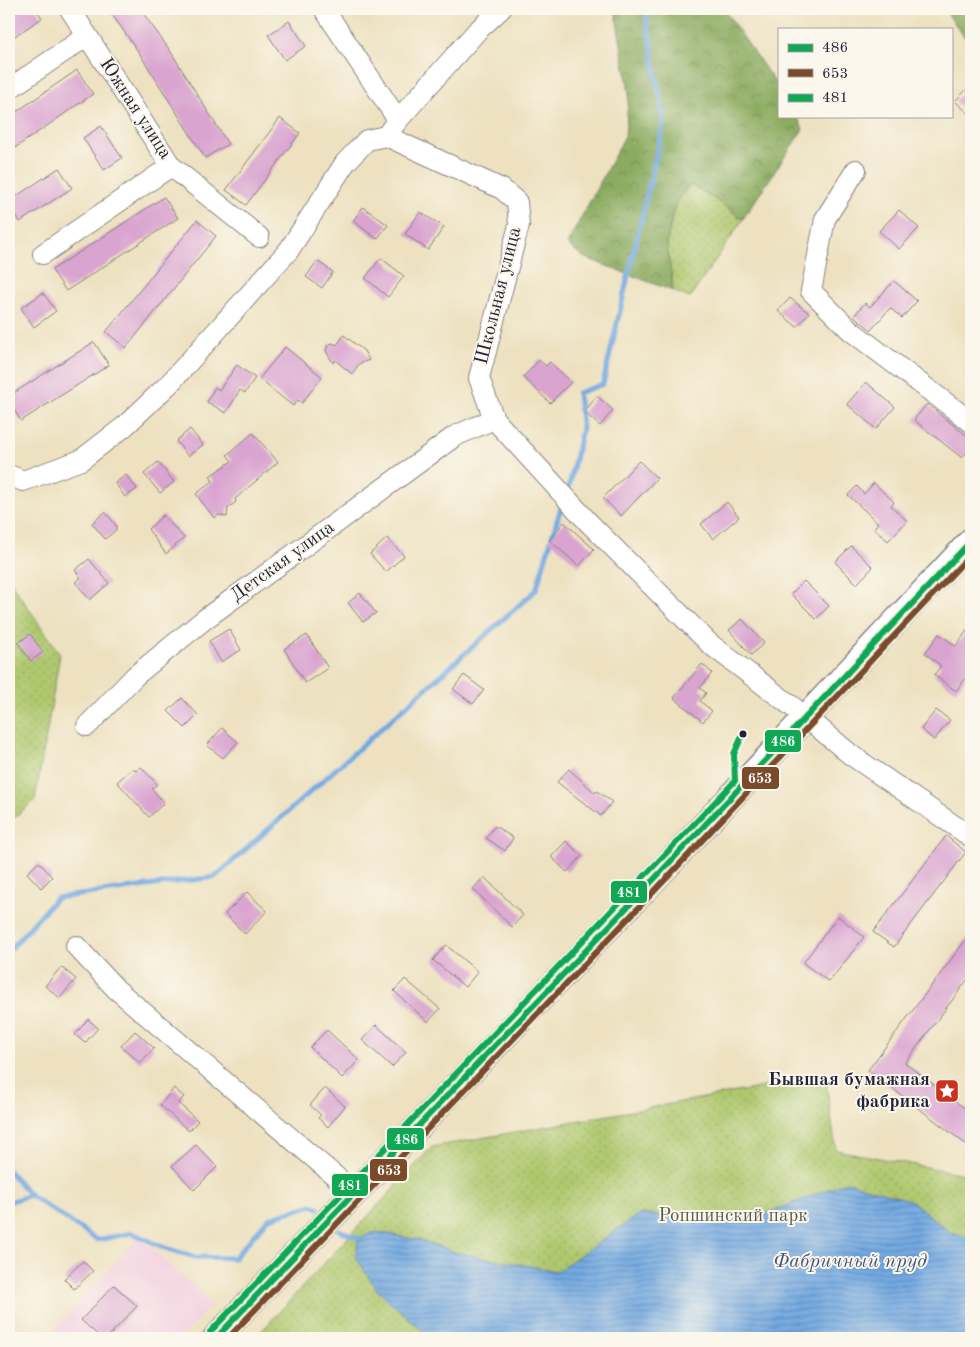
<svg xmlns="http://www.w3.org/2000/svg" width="980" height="1347" font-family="'Old Standard TT',serif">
	<defs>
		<pattern id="green-dots" width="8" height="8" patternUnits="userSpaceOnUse" patternTransform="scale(1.25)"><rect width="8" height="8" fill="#afc86e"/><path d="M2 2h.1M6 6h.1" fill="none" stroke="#96ac60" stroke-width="1.8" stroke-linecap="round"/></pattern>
		<pattern id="forest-crowns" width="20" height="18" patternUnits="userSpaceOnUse" patternTransform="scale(1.25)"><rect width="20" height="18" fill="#8bac61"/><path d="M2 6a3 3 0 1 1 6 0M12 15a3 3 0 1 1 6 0" fill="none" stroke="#718c51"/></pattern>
		<pattern id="water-rules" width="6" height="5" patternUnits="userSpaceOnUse" patternTransform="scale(1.25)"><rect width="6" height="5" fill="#73a9e1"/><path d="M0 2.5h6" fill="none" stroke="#5e89b8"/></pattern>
	</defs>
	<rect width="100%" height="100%" fill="#fbf7ec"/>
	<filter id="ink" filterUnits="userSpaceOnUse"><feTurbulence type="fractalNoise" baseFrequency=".02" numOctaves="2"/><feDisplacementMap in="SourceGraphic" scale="10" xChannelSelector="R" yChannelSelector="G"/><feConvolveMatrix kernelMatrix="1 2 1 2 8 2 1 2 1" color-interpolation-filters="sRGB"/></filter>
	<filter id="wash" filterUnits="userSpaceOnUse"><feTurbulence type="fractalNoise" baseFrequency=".0096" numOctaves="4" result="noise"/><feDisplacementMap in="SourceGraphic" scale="20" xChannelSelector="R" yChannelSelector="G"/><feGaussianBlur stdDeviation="1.12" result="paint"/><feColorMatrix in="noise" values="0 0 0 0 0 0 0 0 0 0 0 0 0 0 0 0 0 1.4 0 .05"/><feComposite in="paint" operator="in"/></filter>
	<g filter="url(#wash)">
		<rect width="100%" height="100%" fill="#ede1c0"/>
		<path fill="#f3cfe0" d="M139,1237L212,1304L180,1338H56L51,1333Z"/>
		<g fill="url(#green-dots)" stroke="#687554">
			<path d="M689,185L701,190L743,219L690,298L673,291L667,242L674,207Z"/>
			<path d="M9,580L60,654L35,800L9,822Z"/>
			<path d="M825,1076L836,1150L964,1174L971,1179V1338H255L432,1147Z"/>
		</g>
		<g fill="url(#forest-crowns)" stroke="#56674e">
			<path d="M615,9H717L725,11L779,88V116H797L803,129L743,219L701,190L689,185L674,207L667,242L673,291L583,257L567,244L625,136L629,92Z"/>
			<path d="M944,9H971V46Z"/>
		</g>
		<path fill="url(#water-rules)" stroke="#4a668e" d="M847,1182L912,1201L951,1233L971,1238V1338H431L377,1290L356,1257L358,1238L377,1232L420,1240L458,1253L557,1271L640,1214L745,1222Z"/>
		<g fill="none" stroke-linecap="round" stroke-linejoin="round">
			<g stroke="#73a9e1" stroke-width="5">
				<path d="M568,490L582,429L578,393L603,384L664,121L645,9"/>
				<path d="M9,951L56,898L215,877L536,590L562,504"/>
				<path d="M9,1171L30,1195L9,1202"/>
				<path d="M30,1195L97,1240L132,1233L165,1248L195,1257L234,1258L269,1218L312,1205L318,1208"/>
				<path d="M339,1230L358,1238"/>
			</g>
		</g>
		<g id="blocks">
			<g fill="#d9a4d0">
				<path d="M9,9H36L42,18L9,40Z"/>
				<path d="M108,9H140L171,52L228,144L205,158L138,51Z"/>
				<path d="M289,21L306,46L285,60L268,35Z"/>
				<path d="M77,70L93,94L9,152V117Z"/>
				<path d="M971,85V116L955,101Z"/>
				<path d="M280,118L300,133L246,205L226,190Z"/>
				<path d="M101,126L122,158L104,170L83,138Z"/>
				<path d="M59,168L72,188L20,222L9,201Z"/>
				<path d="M164,197L178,218L66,291L52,270Z"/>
				<path d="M363,207L388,225L377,239L353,221Z"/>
				<path d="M899,210L919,228L899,249L879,231Z"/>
				<path d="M420,212L444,227L428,250L405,234Z"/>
				<path d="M197,220L216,236L126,348L106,332Z"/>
				<path d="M381,258L404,276L388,297L365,278Z"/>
				<path d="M317,261L333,272L322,288L306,277Z"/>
				<path d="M894,281L917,301L902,318L890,308L871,330L854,316L865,303L870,307Z"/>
				<path d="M43,293L56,311L34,327L21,308Z"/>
				<path d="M790,298L809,313L797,327L778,311Z"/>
				<path d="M344,335L364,351L369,360L359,364L352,374L335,360L333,363L326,351L328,345L332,343L337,345Z"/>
				<path d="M94,342L109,365L21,421L9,402V396Z"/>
				<path d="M285,347L322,377L302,403L298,400L293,406L259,379Z"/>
				<path d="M539,360L546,366L550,362L571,382L550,403L523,377Z"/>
				<path d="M237,365L255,378L245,393L240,390L226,413L207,402L215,387L219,390Z"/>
				<path d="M866,382L895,407L876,429L847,404Z"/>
				<path d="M597,396L613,410L600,426L584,412Z"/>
				<path d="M927,404L971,439V446L962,458L914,420Z"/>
				<path d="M190,429L203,445L188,456L176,441Z"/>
				<path d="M253,433L278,462L235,499L236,502L228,508L227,517L219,515L214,518L196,494L213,481L210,476L232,461L227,455Z"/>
				<path d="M639,461L657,478L621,516L603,498Z"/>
				<path d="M158,462L174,482L160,493L144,474Z"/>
				<path d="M126,475L137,489L125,497L115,483Z"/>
				<path d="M874,483L894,502L891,506L907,521L888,541L874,528L878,523L848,495L857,486L864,494Z"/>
				<path d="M727,502L739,517L713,539L701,524Z"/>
				<path d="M105,512L116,525V530L105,539L92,523Z"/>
				<path d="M163,515L184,538L166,554L148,529Z"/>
				<path d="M564,522L594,549L579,566L549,540Z"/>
				<path d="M387,538L404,556L386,572L370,554Z"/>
				<path d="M851,546L873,567L857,584L835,562Z"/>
				<path d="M89,559L109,583L90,600L75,582L81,578L75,570Z"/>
				<path d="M804,581L829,606L816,619L791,594Z"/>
				<path d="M360,593L376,613L363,622L348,603Z"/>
				<path d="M742,619L764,643L751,655L729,630Z"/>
				<path d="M971,625V671L956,691L934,675L941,666L925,653L939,634L956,646Z"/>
				<path d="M229,629L241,650L221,662L209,641Z"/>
				<path d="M30,634L43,652L31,661L18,643Z"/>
				<path d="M307,635L328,668L305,683L284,649Z"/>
				<path d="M702,664L712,673L700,688L706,693L700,701L712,711L703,722L674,698Z"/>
				<path d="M464,675L484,690L473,704L453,689Z"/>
				<path d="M182,698L198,715L185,728L168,711Z"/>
				<path d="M936,710L950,720L934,740L921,729Z"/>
				<path d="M222,728L238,742L223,758L207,745Z"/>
				<path d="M141,767L157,784L152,789L164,803L149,817L117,782L133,768L136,771Z"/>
				<path d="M569,769L595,793L597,791L612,802L601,816L557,782Z"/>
				<path d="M495,826L513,838L505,851L486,838Z"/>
				<path d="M946,836L966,852L894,947L873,932Z"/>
				<path d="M566,841L582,856L567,872L551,857Z"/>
				<path d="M39,862L52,877L41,888L27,873Z"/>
				<path d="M484,877L523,915L512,927L473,889Z"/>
				<path d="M247,892L267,911L245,934L225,914Z"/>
				<path d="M838,916L864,937L829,982L803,963Z"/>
				<path d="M971,933V975L905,1063L971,1113V1148L868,1070Z"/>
				<path d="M446,945L478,972L465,987L433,960Z"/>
				<path d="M61,967L76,979L60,998L45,986Z"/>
				<path d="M405,979L440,1009L428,1022L394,991Z"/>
				<path d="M88,1019L98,1028L85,1043L75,1035Z"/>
				<path d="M376,1025L406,1052L392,1067L362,1040Z"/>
				<path d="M327,1030L359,1060L342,1078L310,1047Z"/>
				<path d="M135,1031L154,1048L140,1063L121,1046Z"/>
				<path d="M174,1088L184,1097L178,1103L198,1121L189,1131L160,1105Z"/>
				<path d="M325,1088L345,1106L328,1127L318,1118L321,1115L310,1105Z"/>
				<path d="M196,1145L217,1167L194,1190L172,1166Z"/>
				<path d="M83,1261L93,1271L74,1289L64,1279Z"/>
				<path d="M114,1285L137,1306L107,1338H101L81,1320Z"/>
			</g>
		</g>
	</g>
	<g filter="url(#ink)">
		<use href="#blocks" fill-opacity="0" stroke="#88827e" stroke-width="1"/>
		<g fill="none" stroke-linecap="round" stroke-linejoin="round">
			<defs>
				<g id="minor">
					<path d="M70,9L171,166L259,237"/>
					<path d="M324,9L398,120L386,136"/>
					<path d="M9,89L87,36"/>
					<path d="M398,120L477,31L501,9"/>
					<path d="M856,170L825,219L811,291L850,330L971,422"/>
					<path d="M43,254L171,166"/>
					<path d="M9,475L23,481L81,460L125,426L169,384L289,250L345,163L367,140L386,136L502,189L517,202L519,225L479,378L494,419L589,523L710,644L806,717L851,755L971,837"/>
					<path d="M87,726L135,676L205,619L455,436L494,419"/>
					<path d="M76,946L116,989L355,1193"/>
				</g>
				<path id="major" d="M216,1338L657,876L971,541"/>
			</defs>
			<use href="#minor" stroke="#88827e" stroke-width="22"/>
			<use href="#major" stroke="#88827e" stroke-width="28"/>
			<use href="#minor" stroke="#fff" stroke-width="20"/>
			<use href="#major" stroke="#fff" stroke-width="25"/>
			<defs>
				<path id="bus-1" d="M216,1338L657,876L971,541"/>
				<path id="bus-2" d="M228,1338L663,882L971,554"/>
				<path id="bus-3" d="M210,1332L735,781L734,754L743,734"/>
			</defs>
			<use href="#bus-1" stroke="#fbf7ec" stroke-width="10"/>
			<use href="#bus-2" stroke="#fbf7ec" stroke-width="10"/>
			<use href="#bus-3" stroke="#fbf7ec" stroke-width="10"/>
			<use href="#bus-1" stroke="#10a855" stroke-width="6"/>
			<use href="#bus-2" stroke="#7a4b2a" stroke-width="6"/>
			<use href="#bus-3" stroke="#10a855" stroke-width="6"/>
		</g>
	</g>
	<defs>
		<symbol id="sight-square" viewBox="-11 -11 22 22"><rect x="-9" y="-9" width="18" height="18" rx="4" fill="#c8321e" stroke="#fbf7ec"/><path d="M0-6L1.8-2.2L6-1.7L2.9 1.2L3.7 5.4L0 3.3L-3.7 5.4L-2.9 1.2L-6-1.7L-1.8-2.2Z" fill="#fff"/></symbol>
	</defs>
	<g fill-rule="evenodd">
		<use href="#sight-square" x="933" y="1077" width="28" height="28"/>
	</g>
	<circle fill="#22223b" stroke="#fbf7ec" stroke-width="2" cx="743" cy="734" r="4.5"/>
	<g text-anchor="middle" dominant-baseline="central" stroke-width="4" stroke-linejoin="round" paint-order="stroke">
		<g font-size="19" fill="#22223b" stroke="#fbf7ec">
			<text transform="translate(135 109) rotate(57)">Южная улица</text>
			<text transform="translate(499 296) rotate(-76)">Школьная улица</text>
			<text transform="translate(283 562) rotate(-36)">Детская улица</text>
		</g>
		<g font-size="19" font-weight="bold" fill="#22223b" stroke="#fbf7ec" text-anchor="end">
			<text x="930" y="1080">Бывшая бумажная<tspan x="930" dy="22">фабрика</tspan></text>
		</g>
		<g font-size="19" fill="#535c4d" stroke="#fbf7ec">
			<text x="733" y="1216">Ропшинский парк</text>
		</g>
		<g font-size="20" font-style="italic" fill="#42587d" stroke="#fbf7ec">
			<text x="850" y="1262">Фабричный пруд</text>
		</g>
	</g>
	<g stroke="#fbf7ec" stroke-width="2">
		<rect x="764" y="729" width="38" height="24" rx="5" fill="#10a855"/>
		<rect x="741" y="766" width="39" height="24" rx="5" fill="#7a4b2a"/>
		<rect x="610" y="880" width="38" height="24" rx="5" fill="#10a855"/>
		<rect x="386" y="1127" width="39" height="24" rx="5" fill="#10a855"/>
		<rect x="369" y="1158" width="39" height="24" rx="5" fill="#7a4b2a"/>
		<rect x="331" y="1173" width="38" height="24" rx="5" fill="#10a855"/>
	</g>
	<g font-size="14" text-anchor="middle" font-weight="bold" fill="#fff">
		<text x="783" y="746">486</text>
		<text x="760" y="783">653</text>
		<text x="629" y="897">481</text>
		<text x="406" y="1144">486</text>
		<text x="389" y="1175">653</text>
		<text x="350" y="1190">481</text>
	</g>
	<rect width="980" height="1347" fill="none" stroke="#fbf7ec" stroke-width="30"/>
	<rect x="778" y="28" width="175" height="90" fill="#fbf7ec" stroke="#a4a2a5"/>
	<rect x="788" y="44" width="25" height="8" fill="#10a855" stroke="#a4a2a5"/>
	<text x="822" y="52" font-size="15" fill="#22223b">486</text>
	<rect x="788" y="69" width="25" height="8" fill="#7a4b2a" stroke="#a4a2a5"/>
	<text x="822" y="78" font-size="15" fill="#22223b">653</text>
	<rect x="788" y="94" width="25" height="8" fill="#10a855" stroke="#a4a2a5"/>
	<text x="822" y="102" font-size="15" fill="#22223b">481</text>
</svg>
